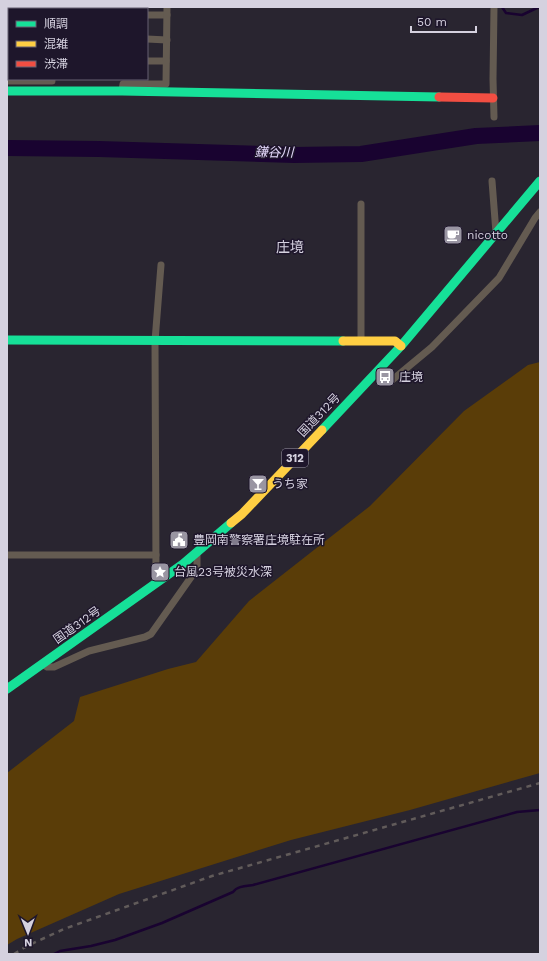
<svg xmlns="http://www.w3.org/2000/svg" width="547" height="961" font-family="'Work Sans','Noto Sans JP',sans-serif">
	<rect width="100%" height="100%" fill="#292530"/>
	<path fill="#5a3d08" d="M540,362V773L410,810L291,840L119,894L17,939L7,945V773L74,721L80,697L168,669L196,662L249,601L370,506L464,411L528,365Z"/>
	<g fill="none" stroke-linecap="round" stroke-linejoin="round">
		<g stroke="#190330" stroke-width="2.5">
			<path d="M502,7L506,13L522,15L539,7"/>
			<path d="M54,954L60,951L91,946L115,940L162,923L233,892C237,886 246,886 253,885L517,812L540,810"/>
		</g>
		<path stroke="#190330" stroke-width="16" d="M7,148L99,149L294,155L361,154L476,136L540,133"/>
		<g stroke="#645b51" stroke-width="7">
			<path d="M494,7L493,79L494,117"/>
			<path d="M11,9V7"/>
			<path d="M44,9V7"/>
			<path d="M129,9V7"/>
			<path d="M147,15H167"/>
			<path d="M147,39L167,40"/>
			<path d="M9,61L8,81H52"/>
			<path d="M147,61H166"/>
			<path d="M122,91L123,84H166L167,7"/>
			<path d="M492,181L496,233"/>
			<path d="M361,341V204"/>
			<path d="M378,371L388,382L391,381L432,347L499,278L535,218L540,212"/>
			<path d="M7,555H156"/>
			<path d="M159,581L156,578V572L155,341L161,265"/>
			<path d="M42,664L47,667H54L89,651L145,637L151,634L194,573L197,566V552"/>
		</g>
		<g stroke="#16e098" stroke-width="9">
			<path d="M7,91H122L439,97"/>
			<path d="M7,340L343,341"/>
			<path d="M322,430L401,346L540,181"/>
			<path d="M7,689L183,564L231,523"/>
		</g>
		<g stroke="#ffcf43" stroke-width="9">
			<path d="M343,341H395L401,346"/>
			<path d="M231,523L242,514L322,430"/>
		</g>
		<path stroke="#f24e42" stroke-width="9" d="M439,97L493,98"/>
		<path stroke="#615b5a" stroke-width="2.5" stroke-dasharray="5 5" stroke-linecap="butt" d="M14,954L27,946L64,929L212,876L540,783"/>
	</g>
	<defs>
		<symbol id="cafe-square" viewBox="-11 -11 22 22"><rect x="-9" y="-9" width="18" height="18" rx="4" fill="#9995a2" stroke="#1e162b"/><path d="M-5.5-4.5H6V0H3Q3 3.5 0 3.5H-2.5Q-5.5 3.5-5.5 0ZM3-3.2v2h1.7v-2ZM-6 4.5H4V6H-6Z" fill="#fff"/></symbol>
		<symbol id="bus-square" viewBox="-11 -11 22 22"><rect x="-9" y="-9" width="18" height="18" rx="4" fill="#9995a2" stroke="#1e162b"/><path d="M-5-6H5V4H4V6H2V4H-2V6H-4V4H-5ZM-3.5-4V0h7V-4ZM-3.5 1.2v1.5H-2V1.2ZM2 1.2v1.5H3.5V1.2Z" fill="#fff"/></symbol>
		<symbol id="bar-square" viewBox="-11 -11 22 22"><rect x="-9" y="-9" width="18" height="18" rx="4" fill="#9995a2" stroke="#1e162b"/><path d="M-6-5H6L.8 .8V4.5H3.5V6h-7V4.5H-.8V.8Z" fill="#fff"/></symbol>
		<symbol id="civic-square" viewBox="-11 -11 22 22"><rect x="-9" y="-9" width="18" height="18" rx="4" fill="#9995a2" stroke="#1e162b"/><path d="M-.6-6.5H3V-4.5H.6V-3L4-1V1h2V6H-6V1h2V-1L-.6-3ZM-1.2 2.5V6h2.4V2.5Z" fill="#fff"/></symbol>
		<symbol id="sight-square" viewBox="-11 -11 22 22"><rect x="-9" y="-9" width="18" height="18" rx="4" fill="#9995a2" stroke="#1e162b"/><path d="M0-6L1.8-2.2L6-1.7L2.9 1.2L3.7 5.4L0 3.3L-3.7 5.4L-2.9 1.2L-6-1.7L-1.8-2.2Z" fill="#fff"/></symbol>
	</defs>
	<g fill-rule="evenodd">
		<use href="#cafe-square" x="442" y="224" width="22" height="22"/>
		<use href="#bus-square" x="374" y="366" width="22" height="22"/>
		<use href="#bar-square" x="247" y="473" width="22" height="22"/>
		<use href="#civic-square" x="168" y="529" width="22" height="22"/>
		<use href="#sight-square" x="149" y="561" width="22" height="22"/>
	</g>
	<g text-anchor="middle" dominant-baseline="central" stroke-width="3" stroke-linejoin="round" paint-order="stroke">
		<rect fill="#1e162b" stroke="#9e99a9" stroke-width="1" x="282" y="449" width="26" height="18" rx="3"/>
		<g font-size="11" font-weight="bold" fill="#d5d1df">
			<text x="295" y="458">312</text>
		</g>
		<g font-size="12" fill="#d5d1df" stroke="#1e162b" text-anchor="start">
			<text x="467" y="235">nicotto</text>
			<text x="399" y="377">庄境</text>
			<text x="272" y="484">うち家</text>
			<text x="193" y="540">豊岡南警察署庄境駐在所</text>
			<text x="174" y="572">台風23号被災水深</text>
		</g>
		<g font-size="12" fill="#d5d1df" stroke="#1e162b">
			<text transform="translate(319 415) rotate(-46)">国道312号</text>
			<text transform="translate(77 625) rotate(-35)">国道312号</text>
		</g>
		<g font-size="13" font-style="italic" fill="#e5dafd" stroke="#1e162b">
			<text transform="translate(274 152) rotate(1)">鎌谷川</text>
		</g>
		<g font-size="14" fill="#d5d1df" stroke="#1e162b">
			<text x="290" y="247">庄境</text>
		</g>
	</g>
	<rect width="547" height="961" fill="none" stroke="#d5d1df" stroke-width="16"/>
	<rect x="8" y="8" width="140" height="72" fill="#1e162b" stroke="#676173"/>
	<rect x="16" y="21" width="20" height="6" fill="#16e098" stroke="#676173"/>
	<text x="44" y="28" font-size="12" fill="#d5d1df">順調</text>
	<rect x="16" y="41" width="20" height="6" fill="#ffcf43" stroke="#676173"/>
	<text x="44" y="48" font-size="12" fill="#d5d1df">混雑</text>
	<rect x="16" y="61" width="20" height="6" fill="#f24e42" stroke="#676173"/>
	<text x="44" y="68" font-size="12" fill="#d5d1df">渋滞</text>
	<g transform="translate(28 933) rotate(179)" stroke="#1e162b" stroke-width="3" paint-order="stroke">
	<path d="M0-3L7 15L0 10L-7 15Z" fill="#d5d1df"/>
	<text y="-6" font-size="11" font-weight="bold" text-anchor="middle" fill="#d5d1df">N</text>
	</g>
	<path d="M411 26v6h65v-6" fill="none" stroke="#d5d1df" stroke-width="2"/>
	<text x="417" y="26" font-size="12" fill="#d5d1df" stroke="#1e162b" stroke-width="3" paint-order="stroke">50 m</text>
</svg>
